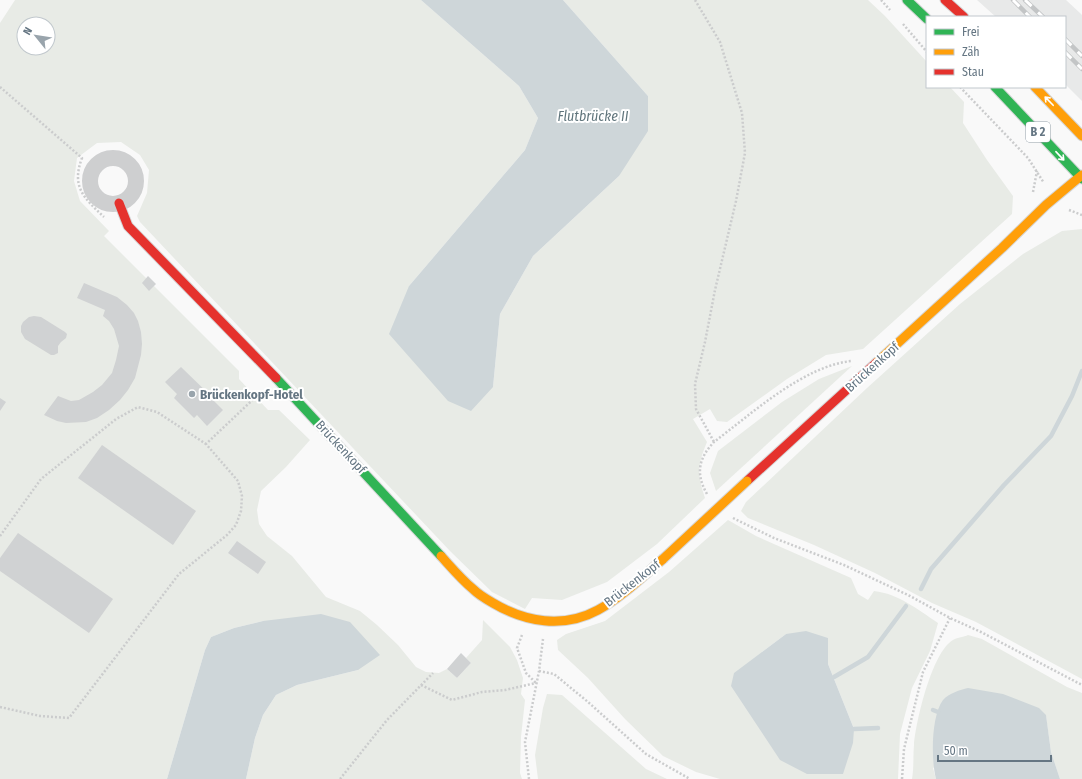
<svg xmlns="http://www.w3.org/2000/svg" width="1082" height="779" font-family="'Fira Sans Condensed',sans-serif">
	<rect width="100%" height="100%" fill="#f9f9f9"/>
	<path fill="#e8e9e9" d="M977,0H1066L1080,13L1082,15V101L1065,84V17H996Z"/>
	<g fill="#e8ebe6" fill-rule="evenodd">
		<path d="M15,0H421L519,86L538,118L525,150L409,286L493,387L500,314L533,256L619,176L648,96L563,0H868L885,16L927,62V87H950L964,102L963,123L987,160L1013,196L1012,214L863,349L826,355L787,379L727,422L717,421L710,409L693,419L707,442C697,466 697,474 705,498L657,544L607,582L562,600L532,598L525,609L492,592L450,551L140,222L137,216L147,193L149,170L140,155L121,142L97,143L77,158L74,181L80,201L109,231L104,236L239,371V379L268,410H279L310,440L286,467L261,491L257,510L259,524L267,536L292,556L326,597L360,611L377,625L398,645L416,667L426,672L439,673L447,669L457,678L471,663L466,658L482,640L483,620L510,647L517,660L523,678L521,694L525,700L521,737L520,773L522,779H246L255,738L263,715L276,695L297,685L358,670L263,621L234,628L211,637L205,650L167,779H0V23ZM24,24H48V48H24Z"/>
		<path d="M1082,229V679L976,622L932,603L875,573L814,545L748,518L741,511L746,502L867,388L960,304L1023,254L1062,231Z"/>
		<path d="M852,366L716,491L710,473L718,451L782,402L819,379Z"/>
		<path d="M728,520L756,536L851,578L858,594L868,600L874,591C899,594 917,609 938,623L930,651L912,688L900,734L898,779H720L696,772L663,756L625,719L588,678L558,650L557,640L566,634L605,621L669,572ZM786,634L828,638V664L854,729L762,652Z"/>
		<path d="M968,635L982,639L1067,687L1082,693V779H1060L1051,752L1046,716L933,768L936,779H912C914,768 913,756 914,745C916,721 932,652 953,640C958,637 964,637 968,635Z"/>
		<path d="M547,694L562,695L646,769L667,779H538L535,755L543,708Z"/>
	</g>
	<g fill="#ced6d9">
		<path d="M421,0H563L648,96V131L619,176L533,256L500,314L493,387L471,411L448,401L389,334L409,286L525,150L538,118L519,86Z"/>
		<path d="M321,614L350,622L380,655L358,670L297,685L276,695L263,715L255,738L246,779H167L205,650L211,637L234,628L263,621Z"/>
		<path d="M806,631L828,638V664L854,729L853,743L843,774H807L780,760L731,686L734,673L786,634Z"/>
		<path d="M968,688L1003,694L1039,708L1046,715L1051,752L1060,779H936C931,760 931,716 943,700C949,693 960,690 968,688Z"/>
	</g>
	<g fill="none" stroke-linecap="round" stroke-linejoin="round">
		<g stroke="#ced6d9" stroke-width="4.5">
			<path d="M921,589L931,569L1004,485L1051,436L1072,396L1082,371"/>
			<path d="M834,677L868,657L906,606"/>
			<path d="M933,710L938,712"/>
			<path d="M854,729L878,728"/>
		</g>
	</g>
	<g fill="#d0d2d3">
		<path d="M148,276L156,284L149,291L142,283Z"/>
		<path d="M84,283L117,297L127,305L134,313L138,321L141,332L142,344L141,355L135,378L128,390L120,400L109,410L97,418L86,422L66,423L57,421L44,415L58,396L71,401L79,400L93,392L102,385L112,373L116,360L119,346L114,329L109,321L103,316L105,310L77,298Z"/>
		<path d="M34,316L41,317L65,332L67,334L66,338L61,342L58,346V353L54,355H51L25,339L21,332V326L23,322L29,317Z"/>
		<path d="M181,367L214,399L213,400L223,410L207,426L197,415L194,418L174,398L177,394L165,382Z"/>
		<path d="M0,398L6,402L0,411Z"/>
		<path d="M102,445L196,511L173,545L78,478Z"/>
		<path d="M18,533L113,599L89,633L0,571V558Z"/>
		<path d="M237,541L266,562L258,574L228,553Z"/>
		<path d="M461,653L471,663L457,678L447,669Z"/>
	</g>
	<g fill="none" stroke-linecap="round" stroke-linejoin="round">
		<defs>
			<g id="fast">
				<path d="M907,0L927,19"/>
				<path d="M995,87L1082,179"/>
				<path d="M276,378L441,556"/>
			</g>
			<g id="slow">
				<path d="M1035,87L1082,136"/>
				<path d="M876,363L1002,248L1046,205L1082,175"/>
				<path d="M441,556C451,567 461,579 473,589C479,595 486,599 493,603C525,622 563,629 598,610C622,597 642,577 663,559"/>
			</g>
			<g id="jam">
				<path d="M945,0L964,17"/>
				<path d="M119,203L128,226L276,378"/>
				<path d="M747,481L876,363"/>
			</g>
		</defs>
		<use href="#fast" stroke="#d5d6d7" stroke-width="11"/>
		<use href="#slow" stroke="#d5d6d7" stroke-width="11"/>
		<use href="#jam" stroke="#d5d6d7" stroke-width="11"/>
		<g stroke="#cbcccd" stroke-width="2.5" stroke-dasharray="2 2" stroke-linecap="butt">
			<path d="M695,0L720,42L742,113L745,153L736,201L715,290L705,342L695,384L696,409L714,442"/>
			<path d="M881,0L890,10"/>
			<path d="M903,24L927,52"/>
			<path d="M0,87L82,158C71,187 84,198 104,217"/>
			<path d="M960,87L1028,158L1044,183"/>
			<path d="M1033,192L1037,171"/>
			<path d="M1069,210L1082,215"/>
			<path d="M707,494C695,473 699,458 714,442C751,414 805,365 852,361"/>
			<path d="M733,518L774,538L844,565L910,596L950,618L981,632L1082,685"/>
			<path d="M0,536L41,479L116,419L138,407L157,412L206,444"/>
			<path d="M522,635L517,648L526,673L536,683"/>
			<path d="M539,671L554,674L588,702L646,754L690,779"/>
			<path d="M421,685L452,700L482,692L505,690L536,683"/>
			<path d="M0,707L40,716L69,718L179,574L227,535L236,525L241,511L242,496L238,481L206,444L263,390"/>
			<path d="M340,779L387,720L433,673"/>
			<path d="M529,779L525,742L539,671L543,639"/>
			<path d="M902,779L904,749L923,672L950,618"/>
		</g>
		<circle stroke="#cecfd0" stroke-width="16" cx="113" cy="181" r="23"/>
		<use href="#fast" stroke="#30b455" stroke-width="9"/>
		<use href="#slow" stroke="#ff9f0a" stroke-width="9"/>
		<use href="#jam" stroke="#e5322d" stroke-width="9"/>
		<defs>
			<g id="rail">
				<path d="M1013,0L1030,17"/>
				<path d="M1025,0L1043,17"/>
				<path d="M1065,39L1082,56"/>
				<path d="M1065,52L1082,69"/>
			</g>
		</defs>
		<use href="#rail" stroke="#c3c5c6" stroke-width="4.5"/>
		<use href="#rail" stroke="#fff" stroke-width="3" stroke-dasharray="9" stroke-linecap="butt"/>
		<defs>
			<path id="slow-bridge" d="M663,559L747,481"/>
		</defs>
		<use href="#slow-bridge" stroke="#d5d6d7" stroke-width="11" stroke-linecap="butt"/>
		<use href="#slow-bridge" stroke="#ff9f0a" stroke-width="9"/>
	</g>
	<defs><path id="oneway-shaft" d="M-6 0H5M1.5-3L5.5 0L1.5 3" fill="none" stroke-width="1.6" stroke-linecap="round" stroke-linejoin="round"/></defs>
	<g stroke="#fff">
		<use href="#oneway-shaft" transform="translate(1049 101) rotate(-134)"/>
		<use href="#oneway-shaft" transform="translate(1060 156) rotate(47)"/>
	</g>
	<circle fill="#99a4ac" stroke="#fff" stroke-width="1.5" cx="192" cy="394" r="4"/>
	<g text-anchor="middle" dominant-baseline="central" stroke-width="4" stroke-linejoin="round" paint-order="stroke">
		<rect fill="#fff" stroke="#939fa8" stroke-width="1" x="1026" y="122" width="24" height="20" rx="3"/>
		<g font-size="12" font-weight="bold" fill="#657683">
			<text x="1038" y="132">B 2</text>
		</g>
		<g font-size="13" fill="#657683" stroke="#fff">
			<text transform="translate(872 367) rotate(-42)">Brückenkopf</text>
			<text transform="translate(341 447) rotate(47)">Brückenkopf</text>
			<text transform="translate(632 583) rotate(-38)">Brückenkopf</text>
		</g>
		<g font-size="13" font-weight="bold" fill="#657683" stroke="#fff" text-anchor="start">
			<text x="200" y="394">Brückenkopf-Hotel</text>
		</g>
		<g font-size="14" font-style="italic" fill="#60757c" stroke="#fff">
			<text x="593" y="116">Flutbrücke II</text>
		</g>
	</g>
	<rect x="926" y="16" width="140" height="72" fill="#ffffff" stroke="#c1c8cd"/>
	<rect x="934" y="29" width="20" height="6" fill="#30b455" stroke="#c1c8cd"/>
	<text x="962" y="36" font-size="12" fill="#657683">Frei</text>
	<rect x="934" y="49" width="20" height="6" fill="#ff9f0a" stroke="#c1c8cd"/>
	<text x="962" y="56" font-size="12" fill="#657683">Zäh</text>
	<rect x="934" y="69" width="20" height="6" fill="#e5322d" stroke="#c1c8cd"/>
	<text x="962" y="76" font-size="12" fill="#657683">Stau</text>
	<g transform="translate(36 36) rotate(300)"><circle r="19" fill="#ffffff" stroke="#c1c8cd"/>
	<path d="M0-3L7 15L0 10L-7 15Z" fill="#99a4ac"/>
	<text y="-6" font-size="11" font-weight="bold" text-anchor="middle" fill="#657683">N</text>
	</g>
	<path d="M938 755v6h113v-6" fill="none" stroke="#657683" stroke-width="2"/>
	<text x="944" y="755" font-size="12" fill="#657683" stroke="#ffffff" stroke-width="3" paint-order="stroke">50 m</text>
</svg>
